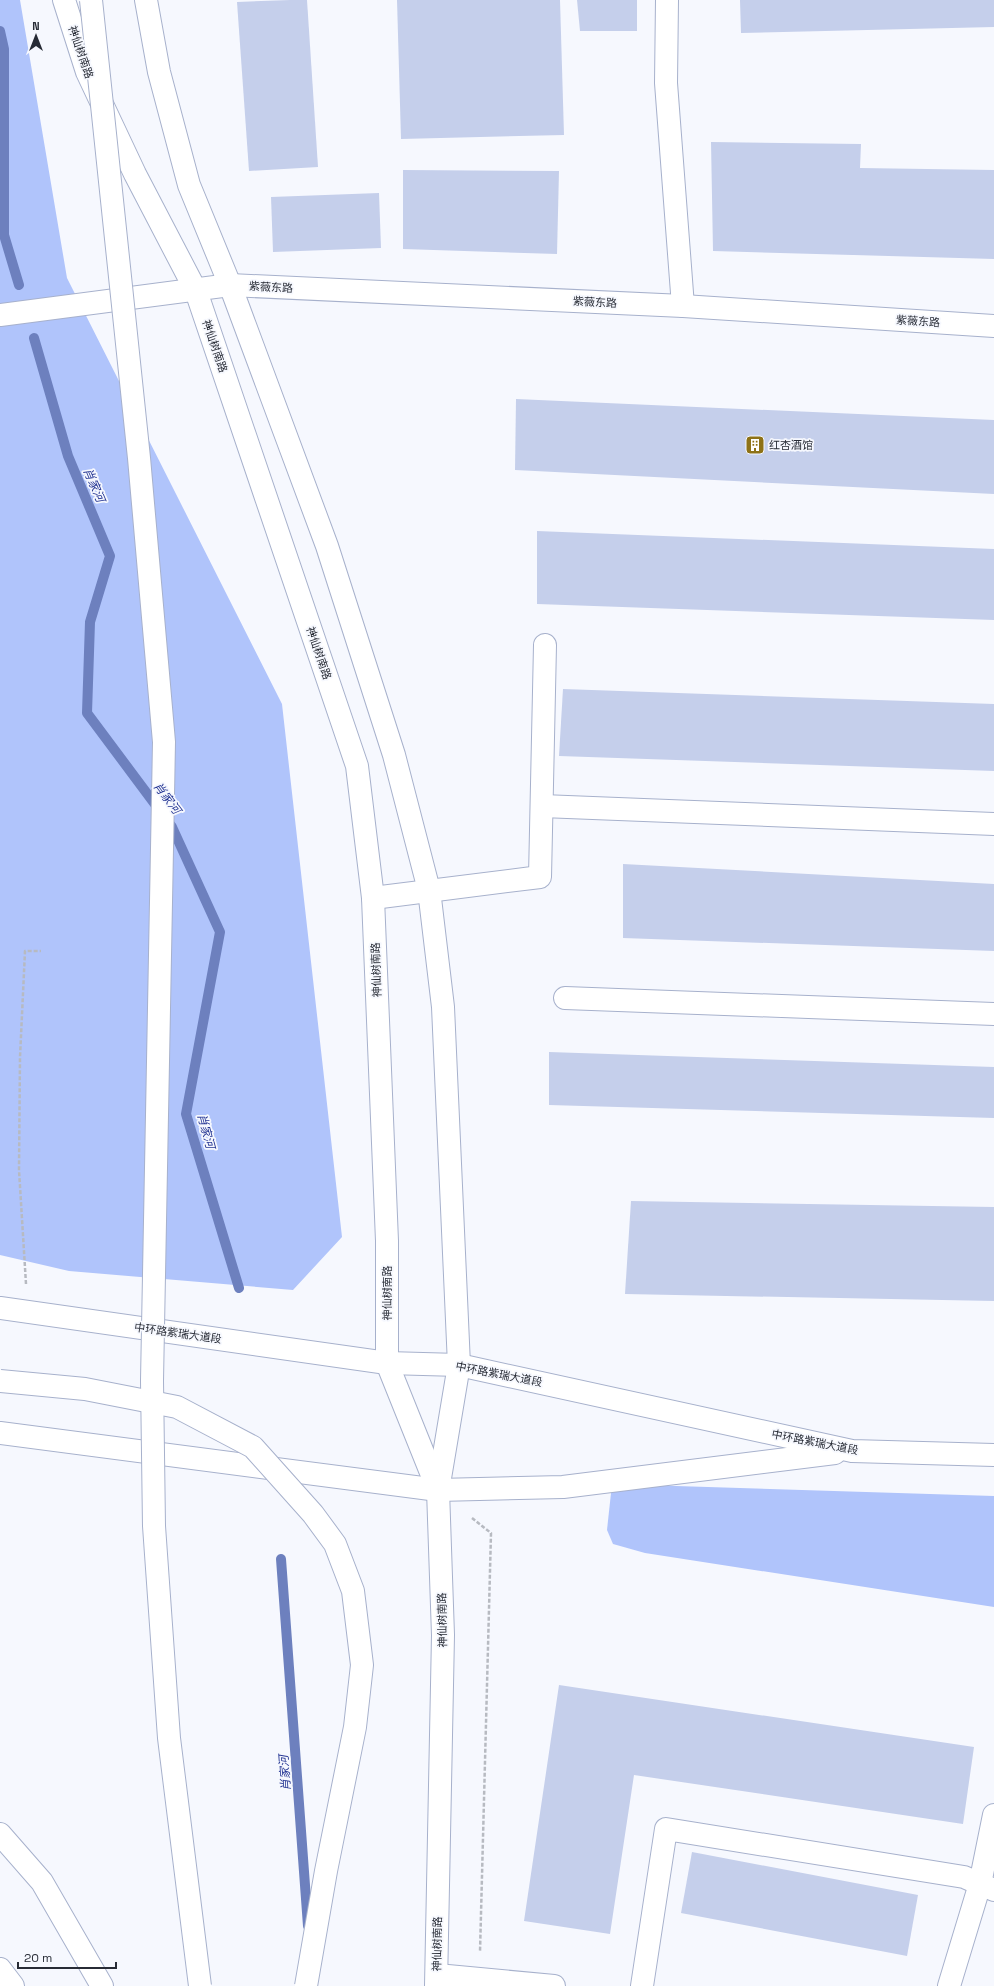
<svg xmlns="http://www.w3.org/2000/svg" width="994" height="1986" font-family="'Space Grotesk','Noto Sans SC',sans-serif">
	<rect width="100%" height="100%" fill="#f6f8fe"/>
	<g fill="#b0c4fb">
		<path d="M0,0H20L67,278L282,704L342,1237L293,1290L69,1271L0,1255Z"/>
		<path d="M612,1484L994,1496V1607L645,1553L613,1544L607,1530Z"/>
	</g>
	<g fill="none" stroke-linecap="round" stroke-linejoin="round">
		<g stroke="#6d80be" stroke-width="10">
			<path d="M0,31L4,49V235L19,285"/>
			<path d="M34,338L68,456L110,556L90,622L87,713L172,827L220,932L186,1114L239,1288"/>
			<path d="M281,1559L308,1926"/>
		</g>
	</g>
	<g fill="#c5cfeb">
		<path d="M290,0H307L318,167L249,171L237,2Z"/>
		<path d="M397,0H560L564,135L401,139Z"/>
		<path d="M577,0H637V31H580Z"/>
		<path d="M740,0H994V27L741,33Z"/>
		<path d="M711,142L861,144L860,168L994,170V259L713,251Z"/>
		<path d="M403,170L559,171L557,254L403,249Z"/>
		<path d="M379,193L381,248L273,252L271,197Z"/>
		<path d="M516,399L994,420V494L515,470Z"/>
		<path d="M537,531L994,549V620L537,604Z"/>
		<path d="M563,689L994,704V771L559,756Z"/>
		<path d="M623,864L994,884V951L623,938Z"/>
		<path d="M549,1052L994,1067V1118L549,1105Z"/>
		<path d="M631,1201L994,1207V1301L625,1294Z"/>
		<path d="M559,1685L974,1747L963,1824L634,1775L610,1934L524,1921Z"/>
		<path d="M692,1852L918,1895L907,1956L681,1913Z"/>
	</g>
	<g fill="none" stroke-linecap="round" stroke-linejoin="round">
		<defs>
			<g id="minor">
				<path d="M667,0L666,83L683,306"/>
				<path d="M0,315L230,285L683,306L994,326"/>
				<path d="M542,806L994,824"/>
				<path d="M373,898L540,877L545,645"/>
				<path d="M565,998L994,1014"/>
				<path d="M0,1969L13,1986"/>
				<path d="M437,1975L554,1986"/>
				<path d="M642,1986L666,1829L964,1877L994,1890"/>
				<path d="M949,1986L980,1884L994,1815"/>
			</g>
			<g id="major">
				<path d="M64,0L87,72L135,174L196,291L357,766L373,898L387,1241V1363L438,1490L443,1635L436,1986"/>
				<path d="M146,0L159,72L189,185L230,285L327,546L394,755L429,890L443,1007L459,1365L438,1490"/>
				<path d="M0,1308L387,1363L459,1365L852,1451L994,1455"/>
				<path d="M0,1433L438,1490L563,1487L835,1453"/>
			</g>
			<path id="highway" d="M0,1834L42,1882L102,1986"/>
		</defs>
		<use href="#minor" stroke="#a7b1cc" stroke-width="24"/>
		<use href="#major" stroke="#a7b1cc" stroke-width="24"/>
		<use href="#highway" stroke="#a7b1cc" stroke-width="24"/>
		<g stroke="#b7bac1" stroke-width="2.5" stroke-dasharray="4 2" stroke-linecap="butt">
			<path d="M26,1284L19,1170L20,1057L25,951H41"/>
			<path d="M472,1518L491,1533L480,1952"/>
		</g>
		<use href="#minor" stroke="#fff" stroke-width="22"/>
		<use href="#major" stroke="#fff" stroke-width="22"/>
		<use href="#highway" stroke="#fff" stroke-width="22"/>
		<defs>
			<g id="highway-bridge">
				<path d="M91,0L139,458L164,742L152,1381L154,1526L169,1738L200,1986"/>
				<path d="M0,1381L85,1389L177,1407L253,1447L313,1514L335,1544L353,1591L362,1665L355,1727L326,1871L306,1986"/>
			</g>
		</defs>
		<use href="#highway-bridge" stroke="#a7b1cc" stroke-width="24" stroke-linecap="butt"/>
		<use href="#highway-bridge" stroke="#fff" stroke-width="22"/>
	</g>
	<defs>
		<symbol id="building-square" viewBox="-11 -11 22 22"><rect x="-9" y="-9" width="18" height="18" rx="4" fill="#8e7216" stroke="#f6f8fe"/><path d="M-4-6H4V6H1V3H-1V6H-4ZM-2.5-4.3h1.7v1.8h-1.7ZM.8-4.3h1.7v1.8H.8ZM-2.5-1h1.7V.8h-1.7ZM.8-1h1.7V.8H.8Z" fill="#fff"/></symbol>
	</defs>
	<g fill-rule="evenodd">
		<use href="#building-square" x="744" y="434" width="22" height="22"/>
	</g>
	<g text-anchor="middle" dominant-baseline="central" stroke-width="3.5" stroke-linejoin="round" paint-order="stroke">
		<g font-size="11" fill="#272b35" stroke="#f6f8fe">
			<text transform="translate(81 52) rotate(71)">神仙树南路</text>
			<text transform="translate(271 287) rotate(3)">紫薇东路</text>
			<text transform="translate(595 302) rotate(3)">紫薇东路</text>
			<text transform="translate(918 321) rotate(4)">紫薇东路</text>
			<text transform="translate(215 346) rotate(71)">神仙树南路</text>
			<text transform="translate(319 653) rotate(71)">神仙树南路</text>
			<text transform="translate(376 970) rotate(-92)">神仙树南路</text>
			<text transform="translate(387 1293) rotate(-90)">神仙树南路</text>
			<text transform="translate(178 1333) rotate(8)">中环路紫瑞大道段</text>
			<text transform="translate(499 1374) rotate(11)">中环路紫瑞大道段</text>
			<text transform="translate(815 1442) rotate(11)">中环路紫瑞大道段</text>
			<text transform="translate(442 1620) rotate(-91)">神仙树南路</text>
			<text transform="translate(437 1944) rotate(-89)">神仙树南路</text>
		</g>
		<g font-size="11" fill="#272b35" stroke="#f6f8fe" text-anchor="start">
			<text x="769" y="445">红杏酒馆</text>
		</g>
		<g font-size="12" font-style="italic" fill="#243593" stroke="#f6f8fe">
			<text transform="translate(94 485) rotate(67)">肖家河</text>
			<text transform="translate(167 798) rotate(53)">肖家河</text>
			<text transform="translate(206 1131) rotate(75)">肖家河</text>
			<text transform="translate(285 1773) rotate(-94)">肖家河</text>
		</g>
	</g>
	<g transform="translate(36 36)" stroke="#f6f8fe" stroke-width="3" paint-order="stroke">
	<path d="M0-3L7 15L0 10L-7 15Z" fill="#272b35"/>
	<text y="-6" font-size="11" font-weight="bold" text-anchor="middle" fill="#272b35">N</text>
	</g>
	<path d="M18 1962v6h98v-6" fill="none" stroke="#272b35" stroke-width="2"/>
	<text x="24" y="1962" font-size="12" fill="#272b35" stroke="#f6f8fe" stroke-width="3" paint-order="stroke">20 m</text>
</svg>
